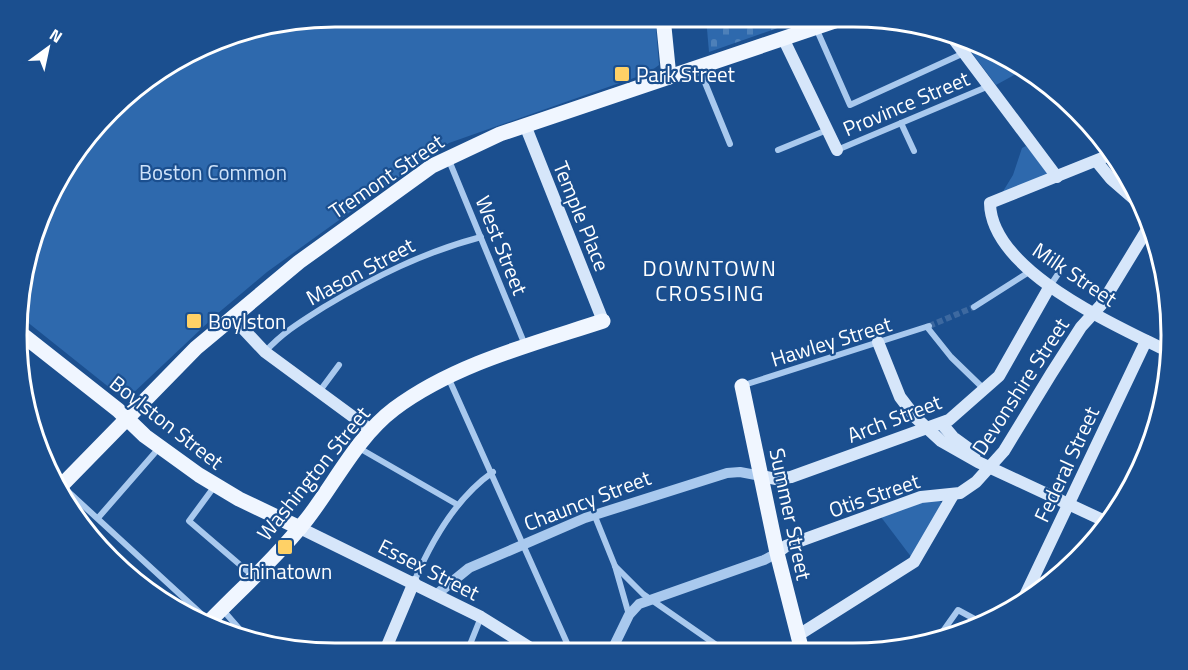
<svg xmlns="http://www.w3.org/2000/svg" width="1188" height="670" font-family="'Titillium Web',sans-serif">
	<defs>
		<pattern id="cemetery-stones" width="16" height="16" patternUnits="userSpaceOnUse" patternTransform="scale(1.5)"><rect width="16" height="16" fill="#2e69ad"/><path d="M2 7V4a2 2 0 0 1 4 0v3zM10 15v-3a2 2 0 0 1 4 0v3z" fill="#4d80b9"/></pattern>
	</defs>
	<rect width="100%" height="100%" fill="#1b4f8f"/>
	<path fill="url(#cemetery-stones)" d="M706,17H809L709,52Z"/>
	<g fill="#2e69ad">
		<path d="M335,17H655L659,65L648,73L449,143L428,156L267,272L217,314L130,396H120L21,317L27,252L70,158L141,82L233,33Z"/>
		<path d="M960,37L1005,56L1016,74L996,85Z"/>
		<path d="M1026,146L1049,174L1002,193L1013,175L1022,148Z"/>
		<path d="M932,499H938L943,505L912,558L881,517Z"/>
	</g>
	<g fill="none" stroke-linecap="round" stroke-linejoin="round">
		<path stroke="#3d69a0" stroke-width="6" stroke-dasharray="6 3" stroke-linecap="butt" d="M929,326L974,307"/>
		<g stroke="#a9c9ee" stroke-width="6">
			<path d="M816,28L850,105L964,53"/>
			<path d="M699,68L730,144"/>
			<path d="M901,123L914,151"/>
			<path d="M778,150L827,130"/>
			<path d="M837,150L989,86"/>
			<path d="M448,158L525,345"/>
			<path d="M1050,286L1058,274"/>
			<path d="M974,307L1029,272"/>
			<path d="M927,327L951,357L985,390"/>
			<path d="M265,352C283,332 302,321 324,307C374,277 424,252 481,237"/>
			<path d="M448,377L571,652"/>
			<path d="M744,385L929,326"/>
			<path d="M319,392L339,365"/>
			<path d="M359,448L458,505"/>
			<path d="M62,486L209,621"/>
			<path d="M214,487L189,521L253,576"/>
			<path d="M594,514L615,566L629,615"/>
			<path d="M98,518L159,448"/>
			<path d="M615,566L643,594L725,651"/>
			<path d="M414,582C431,542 457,497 493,472"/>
			<path d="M222,609L249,640"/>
			<path d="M936,641L958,610L982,623"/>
			<path d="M467,652L481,617"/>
		</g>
		<g stroke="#a9c9ee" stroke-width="10">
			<path d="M437,594L469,568L585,518L727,473L740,472L761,476"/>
			<path d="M611,652L629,615L639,604L764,560L777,553"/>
		</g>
		<g stroke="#d6e6fa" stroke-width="12">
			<path d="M949,33L1057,177"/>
			<path d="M783,38L837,150"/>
			<path d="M525,125L603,321"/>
			<path d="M1112,154L990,203C991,271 1114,324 1167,351"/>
			<path d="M1097,162L1111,179L1134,199"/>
			<path d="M232,317L265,352L371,430"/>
			<path d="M878,342L900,397L916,418L941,441L978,462L1107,522"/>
			<path d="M942,424L953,437L975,453"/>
			<path d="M761,476L776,479L791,477L949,420L999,376L1050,286"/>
			<path d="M300,528L481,617L537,652"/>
			<path d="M777,553L786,546L921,497L960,493L976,482L1004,451L1051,374L1081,327L1101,305L1148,228"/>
			<path d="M1021,604L1146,341"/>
			<path d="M797,636L914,562L953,495"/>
			<path d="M384,653L414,582"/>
		</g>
		<g stroke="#f0f6ff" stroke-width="15">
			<path d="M663,17L669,77"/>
			<path d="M19,332L118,410L145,436L199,475L239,499L300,528"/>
			<path d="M742,386L777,553L802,651"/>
			<path d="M60,487L196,348L299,262L432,166L500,134L847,17"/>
			<path d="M206,625C240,590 277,557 307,519C335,483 357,437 394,409C454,364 533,344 603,321"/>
		</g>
	</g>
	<g fill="#ffd166" stroke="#1b4f8f" stroke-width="2">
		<rect x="614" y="66" width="16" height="16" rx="3"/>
		<rect x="186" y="313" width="16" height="16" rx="3"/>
		<rect x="277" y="539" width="16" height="16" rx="3"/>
	</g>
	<g text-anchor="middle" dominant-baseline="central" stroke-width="4.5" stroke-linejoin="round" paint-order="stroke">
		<g font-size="21" fill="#fff" stroke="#1b4f8f" text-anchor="start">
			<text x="636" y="74">Park Street</text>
			<text x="208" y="321">Boylston</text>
			<text x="285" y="571" text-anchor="middle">Chinatown</text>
		</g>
		<g font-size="21" fill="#fff" stroke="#1b4f8f">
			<text transform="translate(906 103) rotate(-23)">Province Street</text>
			<text transform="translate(386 176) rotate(-34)">Tremont Street</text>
			<text transform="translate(582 216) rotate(68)">Temple Place</text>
			<text transform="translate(502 245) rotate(68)">West Street</text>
			<text transform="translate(360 271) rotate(-28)">Mason Street</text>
			<text transform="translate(1075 274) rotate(34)">Milk Street</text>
			<text transform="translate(831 341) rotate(-17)">Hawley Street</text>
			<text transform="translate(1020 386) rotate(-57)">Devonshire Street</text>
			<text transform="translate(894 418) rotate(-21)">Arch Street</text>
			<text transform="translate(167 422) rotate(38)">Boylston Street</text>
			<text transform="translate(1066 464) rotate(-65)">Federal Street</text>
			<text transform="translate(313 473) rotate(-51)">Washington Street</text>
			<text transform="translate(874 495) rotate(-19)">Otis Street</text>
			<text transform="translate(587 500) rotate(-21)">Chauncy Street</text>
			<text transform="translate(791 514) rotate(78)">Summer Street</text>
			<text transform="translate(429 569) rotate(27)">Essex Street</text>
		</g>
		<g font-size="21" fill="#cfe3fa" stroke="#1b4f8f">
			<text x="213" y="172">Boston Common</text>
		</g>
		<g font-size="22" letter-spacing="1.5" fill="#fff" stroke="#1b4f8f">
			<text x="710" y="268">DOWNTOWN<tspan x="710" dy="25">CROSSING</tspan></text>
		</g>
	</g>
	<path d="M0 0H1188V670H0ZM335 27H853A308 308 0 0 1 1161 335V335A308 308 0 0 1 853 643H335A308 308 0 0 1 27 335V335A308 308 0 0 1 335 27Z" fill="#1b4f8f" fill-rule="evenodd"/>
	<path fill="none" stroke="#fff" stroke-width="3" d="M335 27H853A308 308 0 0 1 1161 335V335A308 308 0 0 1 853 643H335A308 308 0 0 1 27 335V335A308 308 0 0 1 335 27Z"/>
	<g transform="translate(48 48) rotate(33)" stroke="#1b4f8f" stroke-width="4.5" paint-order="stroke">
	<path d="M0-4.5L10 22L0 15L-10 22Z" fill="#ffffff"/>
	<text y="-9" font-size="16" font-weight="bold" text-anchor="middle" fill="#ffffff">N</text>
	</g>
</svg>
